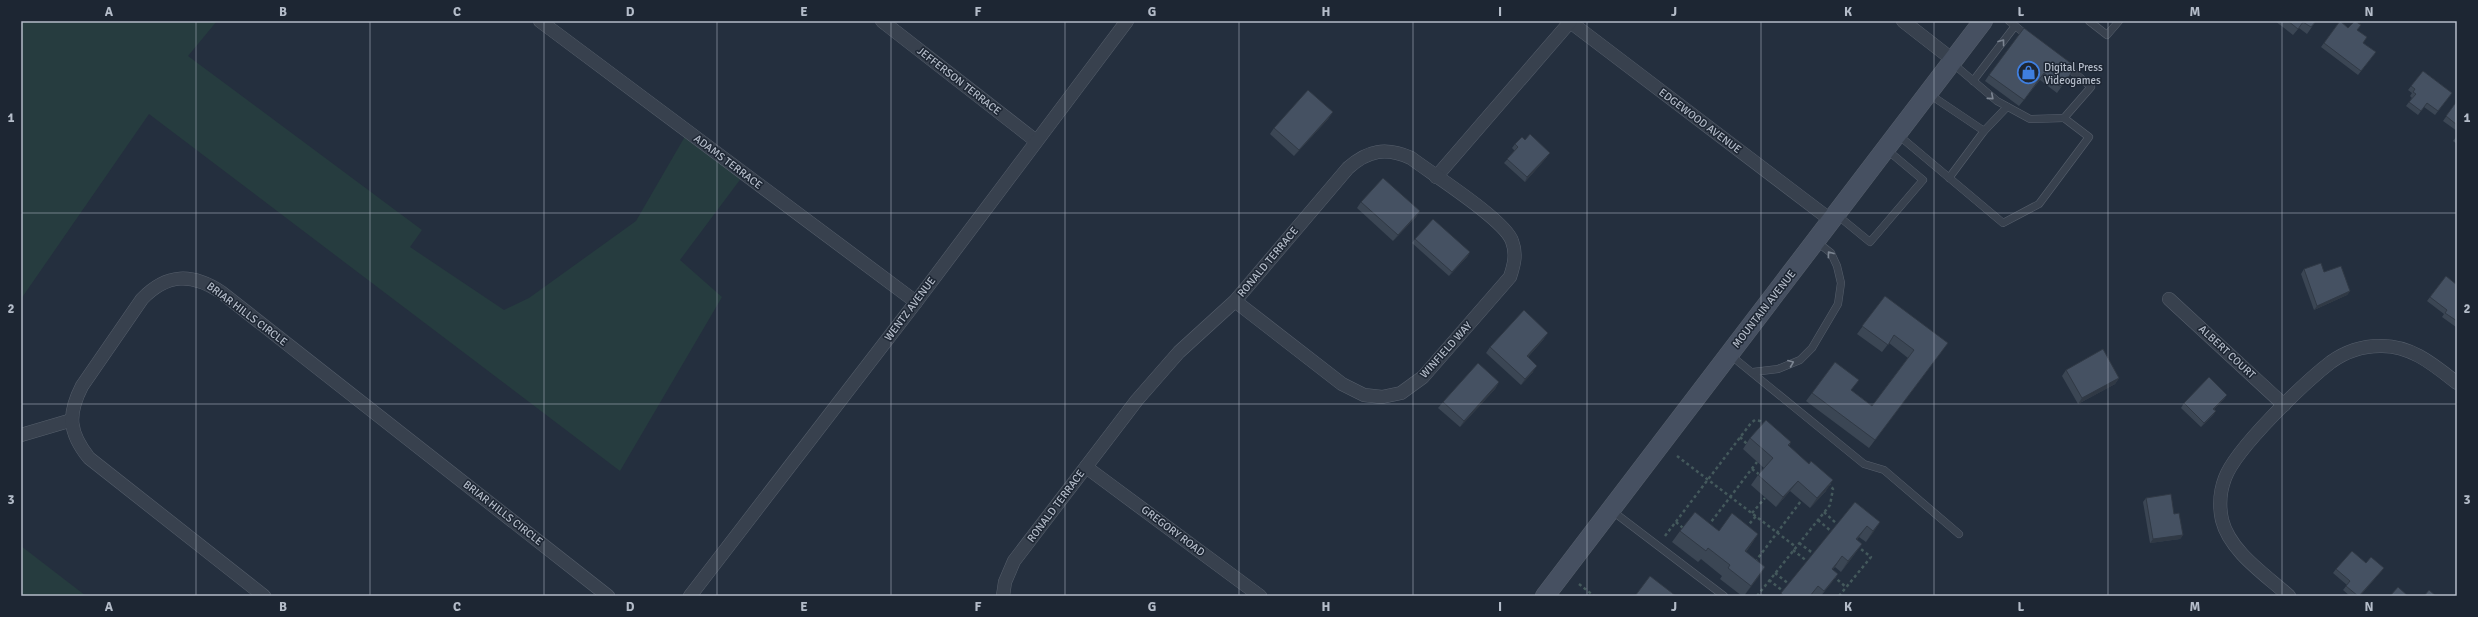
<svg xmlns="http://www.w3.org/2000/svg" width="2478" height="617" font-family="Signika,sans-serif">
	<rect width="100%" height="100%" fill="#242f3e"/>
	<g fill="#263c3f">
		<path d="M21,21H217L188,56L422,230L410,247L504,310L529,298L636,221L691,126L748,169L680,260L722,297L620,471L149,114L21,299Z"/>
		<path d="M21,546L86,596H21Z"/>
	</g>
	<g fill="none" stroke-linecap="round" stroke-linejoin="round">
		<defs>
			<g id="lane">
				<path d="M2009,21L2029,37"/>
				<path d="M2089,21L2107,35L2119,21"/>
				<path d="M1951,62L1997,101L2030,119L2064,118"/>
				<path d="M1973,81L2015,26"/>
				<path d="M1929,94L1984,131L2007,107"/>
				<path d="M1897,134L2003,223L2039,204L2089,137L2064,118L2091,87L2063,63"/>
				<path d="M1949,178L1984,131"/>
				<path d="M1837,215L1870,242L1923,180L1886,149"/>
				<path d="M1729,354L1864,464L1884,470L1959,534"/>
				<path d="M1753,372L1778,369L1800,360L1812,348L1838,304L1841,283L1837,266L1831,253L1817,242"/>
				<path d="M1611,510L1724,596"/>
			</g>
			<g id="street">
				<path d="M540,21L916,302"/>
				<path d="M882,21L1036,141"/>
				<path d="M1569,21L1832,221"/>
				<path d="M1903,21L1953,60"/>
				<path d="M1436,177L1570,22"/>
				<path d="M2169,299L2284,405"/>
				<path d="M21,435L72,420"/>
				<path d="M1086,467L1260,596"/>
				<path d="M264,596L89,458C69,433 67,415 82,386L142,299C167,273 192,273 221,292L608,596"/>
				<path d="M690,596L916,302L1127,21"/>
				<path d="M1003,596L1005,582L1014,561L1137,400L1179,352L1235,301L1348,168C1368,150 1386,147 1411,158C1432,174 1505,220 1512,241C1517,254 1514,265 1510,277L1423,377L1401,393L1382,397L1364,395L1342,384L1235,301"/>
				<path d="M2289,596C2266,575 2230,552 2222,520C2219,506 2220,491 2225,478C2236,448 2305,382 2331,362C2345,352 2363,346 2380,346C2411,345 2434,365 2457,383"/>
			</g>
			<path id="secondary" d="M1545,596L1983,21"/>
		</defs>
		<use href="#lane" stroke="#565f6c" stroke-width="8"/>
		<use href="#street" stroke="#565f6c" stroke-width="14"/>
		<use href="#secondary" stroke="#565f6c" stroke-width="20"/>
		<g stroke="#44595c" stroke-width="2.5" stroke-dasharray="3 3" stroke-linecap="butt">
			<path d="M1740,437L1747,444"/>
			<path d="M1677,456L1796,547"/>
			<path d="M1752,469L1760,475"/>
			<path d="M1824,512L1838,525"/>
			<path d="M1752,513L1765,498"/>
			<path d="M1818,520L1832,532"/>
			<path d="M1676,522L1683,528"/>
			<path d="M1708,526L1757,462"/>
			<path d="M1746,528L1756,516"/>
			<path d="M1665,536L1751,423L1755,420L1760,421L1765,425"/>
			<path d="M1799,543L1814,554"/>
			<path d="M1793,550L1808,562"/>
			<path d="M1755,562L1801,501"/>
			<path d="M1775,573L1789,584"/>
			<path d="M1833,576L1846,587"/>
			<path d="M1769,580L1783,591"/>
			<path d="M1579,584L1594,596"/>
			<path d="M1757,596L1830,505L1833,489L1828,483"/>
			<path d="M1839,596L1871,557L1857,546"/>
		</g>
		<use href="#lane" stroke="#38414e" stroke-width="7"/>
		<use href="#street" stroke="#38414e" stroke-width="13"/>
		<use href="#secondary" stroke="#465061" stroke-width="19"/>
	</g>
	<g fill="#3b4654">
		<path d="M2275,21H2316L2307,34L2299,28L2293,35Z"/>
		<path d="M2340,21L2348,28L2357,30L2363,43L2376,52L2358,75L2321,47Z"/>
		<path d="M2069,70L2072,72L2057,93L2040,80L2019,106L1985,81L1989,75Z"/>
		<path d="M2423,71L2452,93L2435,115L2424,107L2418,115L2406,106L2412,98L2410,96L2412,93L2408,90Z"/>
		<path d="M2457,101V131L2443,121Z"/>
		<path d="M1329,118L1294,156L1270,134L1274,128Z"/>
		<path d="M2457,136V144L2453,141Z"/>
		<path d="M1515,144L1547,157L1525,182L1504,163L1515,151L1512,148Z"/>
		<path d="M1361,202L1420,211L1416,217L1393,241L1357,208Z"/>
		<path d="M1415,239L1470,252L1467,257L1449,276L1412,243Z"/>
		<path d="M2304,269L2324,272L2350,291L2347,295L2314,310L2301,274Z"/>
		<path d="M2446,276L2457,285V326L2456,327L2442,317L2444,314L2427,301Z"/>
		<path d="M1885,296L1942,351L1869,448L1806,401L1812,393L1851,390L1872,406L1908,358L1889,343L1882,352L1857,334Z"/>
		<path d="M1544,339L1528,357L1533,372L1521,385L1486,353L1490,347Z"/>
		<path d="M2066,370L2119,378L2115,384L2078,404L2062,376Z"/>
		<path d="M1499,382L1495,389L1460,427L1438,408L1443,402Z"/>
		<path d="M2227,395L2224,399L2214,409L2216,411L2213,415L2201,427L2181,408L2184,403Z"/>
		<path d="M1750,438L1791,442L1789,446L1826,491L1810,508L1790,491L1776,507L1751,485L1758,475L1764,468L1743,449Z"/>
		<path d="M2146,498L2183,535L2180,539L2150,543L2143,502Z"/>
		<path d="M1855,502L1880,522L1866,542L1859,537L1857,540L1862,544L1854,555L1841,572L1835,567L1832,570L1838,574L1821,596H1779Z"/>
		<path d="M1680,531L1758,534L1746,552L1765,567L1744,596H1742L1720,579L1722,576L1701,559L1698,562L1672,542Z"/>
		<path d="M2366,563L2384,568L2360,596H2350L2343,590L2347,585L2333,573L2336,569Z"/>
	</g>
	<g fill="#303945">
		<path d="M1333,112L1329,118L1294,156L1299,150Z"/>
		<path d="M1550,153L1547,157L1525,182L1527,177Z"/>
		<path d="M1420,211L1416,217L1393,241L1398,235Z"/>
		<path d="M1470,252L1467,257L1449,276L1452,272Z"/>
		<path d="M2350,291L2347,295L2314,310L2317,306Z"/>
		<path d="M1548,333L1544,339L1523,362L1527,356Z"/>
		<path d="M1537,366L1533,372L1521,385L1525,379Z"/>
		<path d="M2119,378L2115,384L2078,404L2082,398Z"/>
		<path d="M1499,382L1495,389L1460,427L1464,421Z"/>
		<path d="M2227,395L2224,399L2210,413L2213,409Z"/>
		<path d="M2216,411L2213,415L2201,427L2204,423Z"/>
		<path d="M1833,480L1826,491L1810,508L1817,498Z"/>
		<path d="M1798,481L1790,491L1776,507L1783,497Z"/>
		<path d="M1880,522L1873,533L1866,542L1873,531Z"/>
		<path d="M1867,526L1859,537L1849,550L1856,539Z"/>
		<path d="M1758,534L1751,545L1738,562L1745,551Z"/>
		<path d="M2183,535L2180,539L2150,543L2153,539Z"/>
		<path d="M1862,544L1854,555L1841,572L1848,561Z"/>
		<path d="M1842,556L1835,567L1824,580L1832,569Z"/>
		<path d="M1765,567L1758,578L1744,596L1751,586Z"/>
		<path d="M2384,568L2360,596H2359Z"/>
		<path d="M1838,574L1830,585L1820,596L1824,591Z"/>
	</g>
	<g fill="#455162" stroke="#303945">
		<path d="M2288,21H2316L2311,27L2303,22L2298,29Z"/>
		<path d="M2340,21L2348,28L2355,21L2361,25L2357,30L2367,37L2363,43L2376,52L2361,71L2324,43Z"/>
		<path d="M2024,28L2072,64L2068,69L2072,72L2061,87L2044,73L2024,100L1989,75Z"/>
		<path d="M2423,71L2452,93L2438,111L2427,103L2421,111L2409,102L2416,94L2413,92L2415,89L2411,86Z"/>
		<path d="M1308,90L1333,112L1299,150L1274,128Z"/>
		<path d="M2457,101V125L2446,116Z"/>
		<path d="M1530,134L1550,153L1527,177L1507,159L1518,147L1515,144L1522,137L1525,140Z"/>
		<path d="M1383,178L1420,211L1398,235L1361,202Z"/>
		<path d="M1433,219L1470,252L1452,272L1415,239Z"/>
		<path d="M2321,263L2324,272L2341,266L2350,291L2317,306L2304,269Z"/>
		<path d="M2446,276L2457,285V321L2445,313L2447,310L2430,297Z"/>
		<path d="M1885,296L1948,343L1875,440L1812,393L1835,362L1859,380L1851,390L1872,406L1914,350L1894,335L1888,345L1862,326Z"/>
		<path d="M1524,310L1548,333L1527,356L1537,366L1525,379L1490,347Z"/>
		<path d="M2103,349L2119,378L2082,398L2066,370Z"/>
		<path d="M1478,363L1499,382L1464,421L1443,402Z"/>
		<path d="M2209,377L2227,395L2213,409L2216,411L2204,423L2184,403Z"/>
		<path d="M1766,420L1791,442L1788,445L1809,464L1811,461L1833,480L1817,498L1798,481L1783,497L1758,475L1773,458L1750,438Z"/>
		<path d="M2171,494L2174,514L2179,513L2183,535L2153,539L2146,498Z"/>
		<path d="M1855,502L1880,522L1873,531L1867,526L1862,532L1856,539L1862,544L1848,561L1842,556L1837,563L1832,569L1838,574L1824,591L1818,586L1810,596H1784L1781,593Z"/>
		<path d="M1695,512L1719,531L1732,513L1758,534L1745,551L1765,567L1751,586L1728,568L1730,565L1708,548L1706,551L1680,531Z"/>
		<path d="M2352,551L2366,563L2371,557L2384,568L2359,596H2358L2346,586L2350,581L2336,569Z"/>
		<path d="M1650,576L1676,596H1635Z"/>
		<path d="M2398,587L2408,596H2390Z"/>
		<path d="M2429,590L2436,596H2424Z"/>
	</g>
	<defs><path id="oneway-chevron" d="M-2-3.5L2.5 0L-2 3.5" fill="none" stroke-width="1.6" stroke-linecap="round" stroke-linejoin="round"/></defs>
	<g stroke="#7c8592">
		<use href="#oneway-chevron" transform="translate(2002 42) rotate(-53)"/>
		<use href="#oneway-chevron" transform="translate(1991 97) rotate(41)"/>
		<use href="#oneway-chevron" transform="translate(1830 254) rotate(-126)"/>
		<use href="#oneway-chevron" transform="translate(1791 363) rotate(-22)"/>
	</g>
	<path fill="none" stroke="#b4bcc9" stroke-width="1" stroke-opacity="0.55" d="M196,21V596M370,21V596M544,21V596M717,21V596M891,21V596M1065,21V596M1239,21V596M1413,21V596M1587,21V596M1761,21V596M1934,21V596M2108,21V596M2282,21V596M21,213H2457M21,404H2457"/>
	<defs>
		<symbol id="shop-ring" viewBox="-11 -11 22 22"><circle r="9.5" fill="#1d2633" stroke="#3f7fe0" stroke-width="1.5"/><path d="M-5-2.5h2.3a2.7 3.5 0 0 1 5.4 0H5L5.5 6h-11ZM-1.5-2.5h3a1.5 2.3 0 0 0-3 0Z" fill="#3f7fe0"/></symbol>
	</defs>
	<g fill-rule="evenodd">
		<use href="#shop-ring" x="2016" y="60" width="25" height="25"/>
	</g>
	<g text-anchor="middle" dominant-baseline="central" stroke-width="3" stroke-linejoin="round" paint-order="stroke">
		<g font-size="11" fill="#b4bcc9" stroke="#1d2633" text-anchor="start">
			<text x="2044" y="67">Digital Press<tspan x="2044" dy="13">Videogames</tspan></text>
		</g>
		<g font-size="11" fill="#b4bcc9" stroke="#1d2633">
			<text transform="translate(959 81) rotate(38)">JEFFERSON TERRACE</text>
			<text transform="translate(1700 121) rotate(37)">EDGEWOOD AVENUE</text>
			<text transform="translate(728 162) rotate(37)">ADAMS TERRACE</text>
			<text transform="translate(1268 262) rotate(-50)">RONALD TERRACE</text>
			<text transform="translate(910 309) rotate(-53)">WENTZ AVENUE</text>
			<text transform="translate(1764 309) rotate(-52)">MOUNTAIN AVENUE</text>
			<text transform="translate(247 314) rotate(37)">BRIAR HILLS CIRCLE</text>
			<text transform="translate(1446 350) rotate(-48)">WINFIELD WAY</text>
			<text transform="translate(2227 352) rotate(43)">ALBERT COURT</text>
			<text transform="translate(1056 506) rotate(-53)">RONALD TERRACE</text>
			<text transform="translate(503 513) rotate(38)">BRIAR HILLS CIRCLE</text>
			<text transform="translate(1173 531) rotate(37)">GREGORY ROAD</text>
		</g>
	</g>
	<rect width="2478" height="617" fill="none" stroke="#1d2633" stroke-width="44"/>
	<rect x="22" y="22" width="2434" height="573" fill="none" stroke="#b4bcc9" stroke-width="1.5"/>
	<g font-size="13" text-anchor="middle" font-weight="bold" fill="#b4bcc9">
		<text x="109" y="16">A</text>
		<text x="283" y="16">B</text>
		<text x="457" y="16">C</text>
		<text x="630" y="16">D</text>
		<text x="804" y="16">E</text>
		<text x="978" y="16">F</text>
		<text x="1152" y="16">G</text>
		<text x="1326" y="16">H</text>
		<text x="1500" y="16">I</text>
		<text x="1674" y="16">J</text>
		<text x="1848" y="16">K</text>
		<text x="2021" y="16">L</text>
		<text x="2195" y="16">M</text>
		<text x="2369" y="16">N</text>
		<text x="11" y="122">1</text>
		<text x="2467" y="122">1</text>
		<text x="11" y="313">2</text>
		<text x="2467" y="313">2</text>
		<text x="11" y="504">3</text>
		<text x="2467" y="504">3</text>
		<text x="109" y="611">A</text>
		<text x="283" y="611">B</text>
		<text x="457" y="611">C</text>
		<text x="630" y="611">D</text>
		<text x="804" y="611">E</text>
		<text x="978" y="611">F</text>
		<text x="1152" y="611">G</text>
		<text x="1326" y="611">H</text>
		<text x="1500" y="611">I</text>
		<text x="1674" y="611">J</text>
		<text x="1848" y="611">K</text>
		<text x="2021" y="611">L</text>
		<text x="2195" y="611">M</text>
		<text x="2369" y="611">N</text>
	</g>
</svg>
